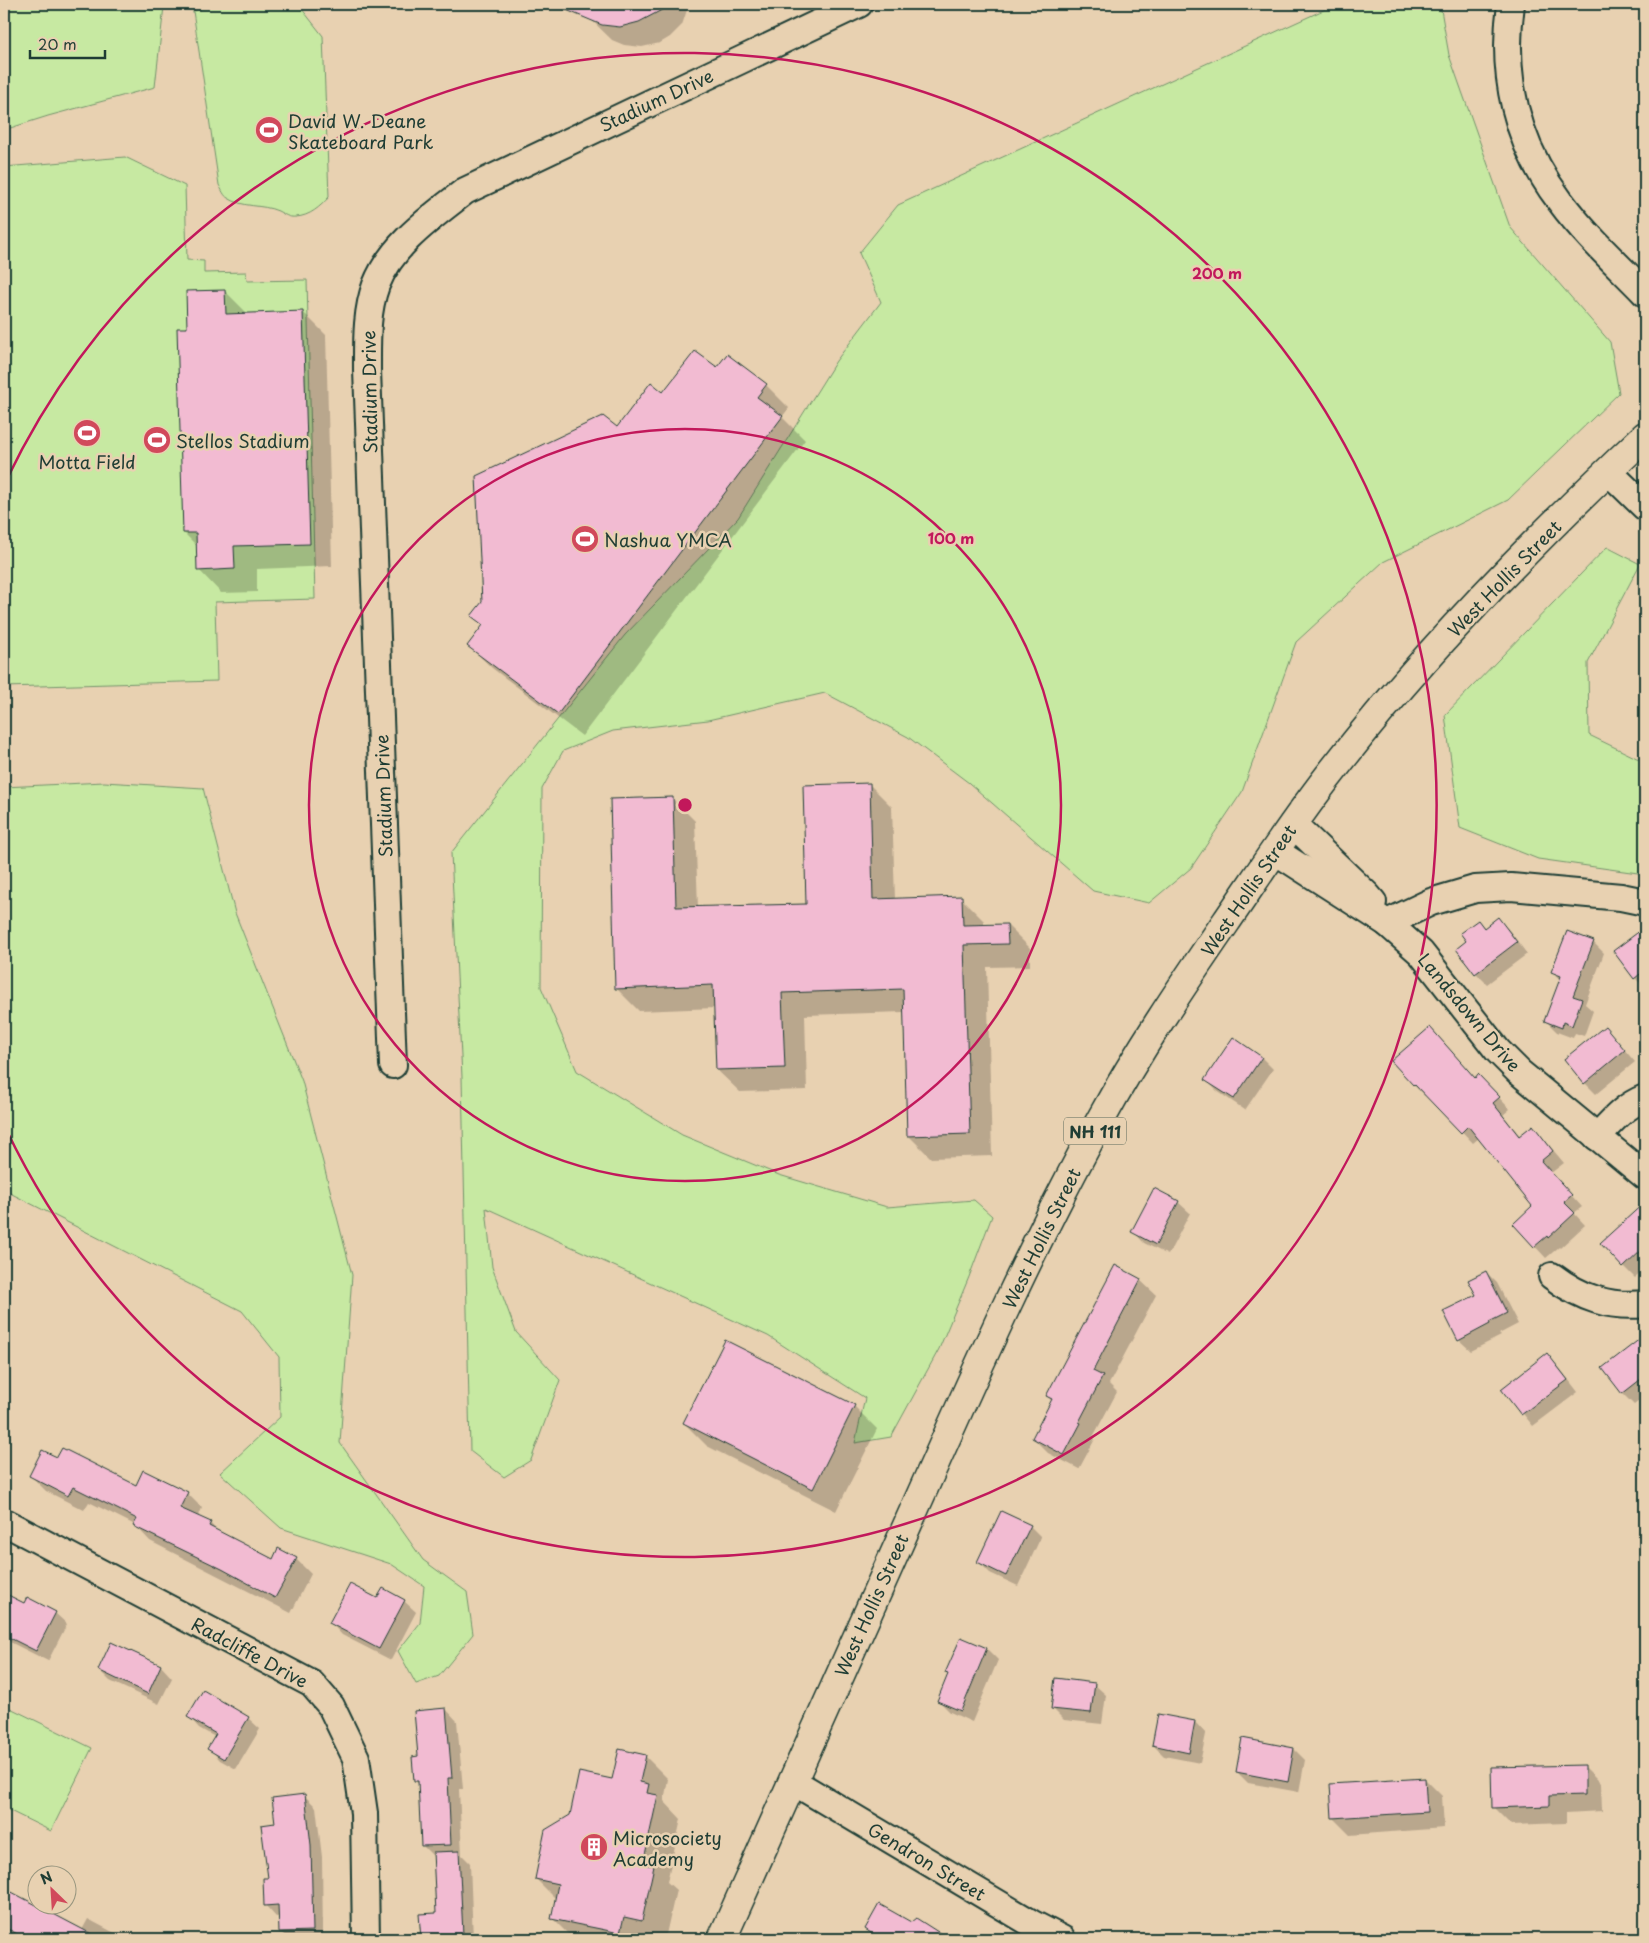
<svg xmlns="http://www.w3.org/2000/svg" width="1649" height="1943" font-family="'Playpen Sans',sans-serif">
	<rect width="100%" height="100%" fill="#e8d1b1"/>
	<filter id="ink" filterUnits="userSpaceOnUse"><feTurbulence type="fractalNoise" baseFrequency=".02" numOctaves="2"/><feDisplacementMap in="SourceGraphic" scale="10" xChannelSelector="R" yChannelSelector="G"/><feConvolveMatrix kernelMatrix="1 2 1 2 8 2 1 2 1" color-interpolation-filters="sRGB"/></filter>
	<g filter="url(#ink)">
		<g fill="#c7e9a2" stroke="#73936b">
			<path d="M4,4H168L164,6L155,87L48,116L4,130Z"/>
			<path d="M219,4H298L323,36L329,197C320,207 310,216 296,217C288,218 284,214 278,211C262,204 243,208 228,198C224,196 222,190 219,185L193,11Z"/>
			<path d="M1344,4H1440L1449,55L1510,227L1610,342L1619,393L1508,500L1383,562L1296,642L1242,792L1191,868L1149,903L1093,891L969,783L908,737L825,693L708,720L613,731L563,751L542,789L541,987L577,1071L682,1135L779,1175L887,1207L974,1200L992,1216L969,1277L939,1349L891,1437L855,1443L865,1398L768,1336L486,1208L492,1267L516,1332L560,1380L531,1460L504,1477L470,1451L462,1077L451,853L625,635L738,518L836,361L881,302L859,253L898,205L1330,7Z"/>
			<path d="M125,157L185,186L187,260L204,261V273L246,272L247,281L307,280L315,599L215,602L217,681L4,687V167Z"/>
			<path d="M1607,547L1640,564L1588,663L1589,735L1645,762V874L1538,859L1460,828L1445,715Z"/>
			<path d="M104,782L203,788L235,913L302,1081L352,1275L340,1443L423,1560L467,1592L473,1634L439,1676L416,1684L398,1651L420,1623L424,1586L391,1564L281,1528L220,1473L280,1417L279,1357L242,1311L4,1190V787Z"/>
			<path d="M4,1705L92,1748L51,1831L4,1808Z"/>
		</g>
		<g fill="#0003">
			<path d="M575,4H689L682,25L670,37L660,43L642,47L624,45L612,40Z"/>
			<path d="M225,291L248,314L303,312L326,335L332,566L257,569V592L221,593L199,570L198,547L184,533L189,329Z"/>
			<path d="M717,369L766,385L789,408L782,417L805,440L582,736L492,668L469,646L484,627L473,616L618,429L664,394Z"/>
			<path d="M869,784L892,807L895,899L961,898L984,921V926L1007,925L1030,948V966L987,967L992,1156L931,1158L908,1135L905,1012L805,1015L807,1090L740,1092L717,1070L715,1008L639,1011L616,988L672,798L695,821L698,908L807,905Z"/>
			<path d="M1498,919L1509,930L1527,954L1487,984L1476,973L1468,941L1478,921L1485,928Z"/>
			<path d="M1645,929V988L1635,978L1615,951Z"/>
			<path d="M1593,942L1604,953L1585,1004L1593,1011L1584,1036L1575,1033L1573,1038L1557,1032L1546,1021L1560,980L1553,972Z"/>
			<path d="M1605,1027L1635,1062L1596,1094L1585,1083Z"/>
			<path d="M1430,1029L1476,1079L1478,1076L1510,1109L1503,1115L1520,1136L1533,1126L1564,1163L1551,1173L1582,1207L1574,1213L1585,1225L1560,1248L1559,1247L1546,1258L1514,1224L1533,1207L1479,1138L1473,1143L1426,1094L1425,1096L1414,1085L1393,1061Z"/>
			<path d="M1261,1057L1273,1069L1245,1110L1217,1091L1206,1080Z"/>
			<path d="M1178,1202L1190,1213L1168,1255L1144,1243L1133,1231Z"/>
			<path d="M1640,1208L1645,1214V1269L1635,1278L1624,1267Z"/>
			<path d="M1486,1272L1497,1283L1518,1324L1499,1334L1501,1336L1471,1351L1459,1340Z"/>
			<path d="M1140,1280L1156,1295L1109,1384L1117,1392L1093,1437L1095,1439L1079,1469L1048,1453L1033,1438L1052,1401L1047,1396Z"/>
			<path d="M1643,1338L1645,1341V1396L1634,1405L1623,1394L1603,1368Z"/>
			<path d="M1547,1355L1558,1366L1578,1392L1533,1426L1503,1389Z"/>
			<path d="M854,1406L877,1429L836,1511L707,1446L684,1423Z"/>
			<path d="M4,1430L11,1437L4,1452Z"/>
			<path d="M58,1459L136,1486L187,1493L202,1508L198,1518L210,1523L218,1532L273,1560L296,1559L311,1574L291,1613L150,1541L135,1525L89,1502L84,1510L46,1491L31,1476Z"/>
			<path d="M1030,1526L1041,1537L1018,1586L990,1573L978,1561Z"/>
			<path d="M4,1594L25,1604L55,1613L67,1624L48,1661L4,1639Z"/>
			<path d="M404,1601L416,1612L391,1660L342,1635L331,1623Z"/>
			<path d="M961,1639L987,1649L998,1660L972,1722L950,1712L939,1701Z"/>
			<path d="M112,1643L161,1666L172,1678L159,1704L110,1681L99,1670Z"/>
			<path d="M1094,1684L1106,1695L1102,1724L1064,1720L1053,1709Z"/>
			<path d="M446,1709L457,1721L463,1789H459L462,1855L470,1863L473,1939H422L420,1916L437,1914L434,1857L423,1846L420,1785L415,1781L419,1757Z"/>
			<path d="M188,1716L248,1718L260,1729L236,1769L220,1760L209,1748L215,1737L199,1728Z"/>
			<path d="M1195,1722L1206,1734L1200,1763L1164,1756L1153,1745Z"/>
			<path d="M1294,1749L1305,1760L1299,1792L1248,1783L1237,1772Z"/>
			<path d="M645,1756L668,1779L664,1801L681,1819L667,1882L676,1890L665,1939H573L552,1918L556,1899L536,1879L571,1815Z"/>
			<path d="M1584,1766L1601,1783L1602,1811L1566,1813V1823L1511,1825L1494,1808Z"/>
			<path d="M1425,1779L1442,1796L1444,1828L1350,1835L1333,1818Z"/>
			<path d="M305,1796L316,1807L322,1857L323,1939H288L280,1931V1916L276,1917L265,1905L276,1824Z"/>
			<path d="M4,1889L82,1930L88,1919L126,1939H16L4,1933Z"/>
			<path d="M916,1919L946,1939H877L867,1929L911,1924Z"/>
		</g>
		<g fill="#f2bbd2" stroke="#1f3d34">
			<path d="M552,4H673L639,22L620,27L602,25Z"/>
			<path d="M225,290L226,314L303,311L310,544L234,546L235,569L197,571L196,533H183L177,328H187L186,291Z"/>
			<path d="M695,351L717,367L727,354L767,384L757,397L783,416L558,714L467,646L483,625L471,616L482,602L476,476L603,416L617,427L651,382L663,392Z"/>
			<path d="M870,783L873,899L962,896L963,925L1007,924L1008,944L964,945L970,1134L907,1136L903,989L782,993L785,1068L716,1070L713,985L615,989L610,799L673,797L676,907L806,904L803,785Z"/>
			<path d="M1498,917L1517,942L1475,974L1456,949L1466,941L1460,933L1478,920L1484,928Z"/>
			<path d="M1645,927V970L1634,979L1613,951Z"/>
			<path d="M1567,931L1594,941L1573,996L1582,999L1572,1026L1563,1022L1562,1028L1544,1021L1561,976L1551,972Z"/>
			<path d="M1605,1026L1625,1050L1584,1084L1564,1059Z"/>
			<path d="M1430,1027L1475,1078L1478,1074L1500,1097L1493,1103L1519,1136L1533,1125L1553,1151L1541,1161L1572,1195L1564,1202L1575,1213L1548,1238L1547,1236L1534,1247L1513,1224L1532,1206L1468,1126L1461,1133L1414,1084L1413,1085L1391,1061Z"/>
			<path d="M1233,1037L1262,1057L1234,1099L1204,1080Z"/>
			<path d="M1154,1188L1179,1201L1156,1245L1131,1232Z"/>
			<path d="M1645,1202V1247L1623,1268L1600,1243Z"/>
			<path d="M1115,1265L1141,1279L1093,1371L1103,1376L1079,1422L1081,1423L1064,1455L1032,1438L1052,1399L1046,1396Z"/>
			<path d="M1486,1271L1507,1313L1489,1322L1490,1324L1458,1341L1443,1311L1476,1295L1468,1280Z"/>
			<path d="M1645,1335V1376L1622,1394L1602,1368Z"/>
			<path d="M725,1340L855,1405L813,1489L683,1423Z"/>
			<path d="M1547,1353L1568,1380L1521,1415L1501,1389Z"/>
			<path d="M62,1448L136,1485L143,1470L188,1492L180,1508L211,1522L209,1526L273,1559L278,1548L297,1558L275,1598L222,1569L133,1526L137,1519L73,1487L68,1496L29,1476L42,1450L57,1457Z"/>
			<path d="M1001,1511L1031,1525L1006,1576L977,1562Z"/>
			<path d="M350,1584L377,1598L383,1588L405,1600L379,1649L329,1623Z"/>
			<path d="M4,1593L24,1603L27,1597L56,1612L36,1651L4,1635Z"/>
			<path d="M961,1637L987,1648L961,1711L937,1701L948,1674L945,1673Z"/>
			<path d="M111,1642L161,1665L148,1694L98,1670Z"/>
			<path d="M1055,1678L1095,1683L1091,1713L1051,1709Z"/>
			<path d="M203,1690L249,1717L224,1759L207,1749L216,1734L187,1717Z"/>
			<path d="M446,1708L452,1778H448L451,1845L421,1846L418,1781H414L412,1757L418,1756L414,1711Z"/>
			<path d="M1158,1714L1195,1721L1189,1753L1152,1745Z"/>
			<path d="M1242,1738L1294,1748L1288,1782L1236,1772Z"/>
			<path d="M619,1749L646,1755L640,1782L649,1784L647,1793L658,1795L643,1864L654,1866L642,1921L624,1917L620,1933L551,1919L558,1884L535,1879L545,1830L570,1815L579,1772L612,1779Z"/>
			<path d="M1585,1765V1795L1549,1796V1806L1492,1808L1491,1767Z"/>
			<path d="M1425,1778L1427,1812L1332,1818L1330,1784Z"/>
			<path d="M305,1794L311,1845L313,1931L279,1932L278,1905L264,1906L263,1878H268L261,1825L275,1823L272,1798Z"/>
			<path d="M459,1851L463,1935L453,1936V1939H421L419,1914L436,1913L433,1852Z"/>
			<path d="M4,1888L101,1939H27L4,1927Z"/>
			<path d="M879,1904L911,1922L916,1918L949,1939H880L865,1929Z"/>
		</g>
		<g fill="none" stroke-linecap="round" stroke-linejoin="round">
			<defs>
				<g id="minor">
					<path d="M1511,4C1501,75 1516,143 1560,201C1585,235 1616,263 1645,293"/>
					<path d="M1608,471L1645,507"/>
					<path d="M1293,824L1367,895L1373,902"/>
					<path d="M1275,851L1387,923L1421,953L1498,1051L1519,1072L1645,1176"/>
					<path d="M1387,923L1431,902L1475,889L1511,887L1621,897L1645,902"/>
					<path d="M393,1065L367,370C367,342 366,312 376,285C392,244 432,217 465,191L859,4"/>
					<path d="M1597,1137C1612,1121 1624,1106 1645,1098"/>
					<path d="M1552,1276C1581,1298 1610,1308 1645,1304"/>
					<path d="M4,1522L312,1684L331,1706L356,1758L364,1813L366,1939"/>
					<path d="M794,1782L1031,1923L1062,1939"/>
				</g>
				<path id="primary" d="M722,1939C790,1790 856,1640 923,1490C979,1364 1035,1239 1101,1119C1138,1051 1182,986 1226,922C1261,871 1295,818 1334,769C1427,649 1535,539 1645,436"/>
			</defs>
			<use href="#minor" stroke="#1f3d34" stroke-width="30"/>
			<use href="#primary" stroke="#1f3d34" stroke-width="31"/>
			<use href="#minor" stroke="#e8d1b1" stroke-width="26"/>
			<use href="#primary" stroke="#e8d1b1" stroke-width="28"/>
		</g>
	</g>
	<g fill="none" stroke="#c2185b" stroke-width="2.5">
		<circle cx="685" cy="805" r="376"/>
		<path d="M6 481A752 752 0 1 1 6 1129"/>
	</g>
	<defs>
		<symbol id="stadium-disc" viewBox="-11 -11 22 22"><circle r="9.5" fill="#d1495b" stroke="#e8d1b1"/><path d="M0-5a6.5 5 0 1 0 0 10a6.5 5 0 1 0 0-10ZM-3.5-1.8h7v3.6h-7Z" fill="#fff"/></symbol>
		<symbol id="building-disc" viewBox="-11 -11 22 22"><circle r="9.5" fill="#d1495b" stroke="#e8d1b1"/><path d="M-4-6H4V6H1V3H-1V6H-4ZM-2.5-4.3h1.7v1.8h-1.7ZM.8-4.3h1.7v1.8H.8ZM-2.5-1h1.7V.8h-1.7ZM.8-1h1.7V.8H.8Z" fill="#fff"/></symbol>
	</defs>
	<g fill-rule="evenodd">
		<use href="#stadium-disc" x="253" y="114" width="32" height="32"/>
		<use href="#stadium-disc" x="71" y="417" width="32" height="32"/>
		<use href="#stadium-disc" x="141" y="424" width="32" height="32"/>
		<use href="#stadium-disc" x="569" y="523" width="32" height="32"/>
		<use href="#building-disc" x="578" y="1831" width="32" height="32"/>
	</g>
	<g text-anchor="middle" dominant-baseline="central" stroke-width="5" stroke-linejoin="round" paint-order="stroke">
		<rect fill="#e8d1b1" stroke="#5b695a" stroke-width="1" x="1064" y="1117.5" width="62" height="27" rx="4"/>
		<g font-size="16" font-weight="bold" fill="#1f3d34">
			<text x="1095" y="1131">NH 111</text>
		</g>
		<g font-size="18" fill="#1f3d34" stroke="#e8d1b1">
			<text transform="translate(656 100) rotate(-25)">Stadium Drive</text>
			<text transform="translate(369 392) rotate(-91)">Stadium Drive</text>
			<text transform="translate(1504 578) rotate(-46)">West Hollis Street</text>
			<text transform="translate(383 796) rotate(-92)">Stadium Drive</text>
			<text transform="translate(1248 890) rotate(-56)">West Hollis Street</text>
			<text transform="translate(1470 1012) rotate(50)">Landsdown Drive</text>
			<text transform="translate(1041 1238) rotate(-64)">West Hollis Street</text>
			<text transform="translate(871 1605) rotate(-66)">West Hollis Street</text>
			<text transform="translate(250 1652) rotate(28)">Radcliffe Drive</text>
			<text transform="translate(927 1861) rotate(31)">Gendron Street</text>
		</g>
		<g font-size="18" fill="#1f3d34" stroke="#e8d1b1" text-anchor="start">
			<text x="288" y="120">David W. Deane<tspan x="288" dy="21">Skateboard Park</tspan></text>
			<text x="176" y="440">Stellos Stadium</text>
			<text x="87" y="461" text-anchor="middle">Motta Field</text>
			<text x="604" y="539">Nashua YMCA</text>
			<text x="613" y="1837">Microsociety<tspan x="613" dy="21">Academy</tspan></text>
		</g>
	</g>
	<circle cx="685" cy="805" r="8" fill="#c2185b" stroke="#e8d1b1" stroke-width="2.5"/>
	<g font-size="15" text-anchor="middle" font-weight="bold" fill="#c2185b" stroke="#e8d1b1" stroke-width="5" stroke-linejoin="round" paint-order="stroke">
		<text x="1217" y="279">200 m</text>
		<text x="951" y="544">100 m</text>
	</g>
	<rect width="1649" height="1943" fill="none" stroke="#e8d1b1" stroke-width="20"/>
	<rect x="10" y="10" width="1629" height="1923" fill="none" stroke="#1f3d34" stroke-width="2" filter="url(#ink)"/>
	<g transform="translate(52 1890) rotate(335)"><circle r="24" fill="#e8d1b1" stroke="#98967f"/>
	<path d="M0-4L9 19L0 12L-9 19Z" fill="#d1495b"/>
	<text y="-8" font-size="14" font-weight="bold" text-anchor="middle" fill="#1f3d34">N</text>
	</g>
	<path d="M30 50v8h75v-8" fill="none" stroke="#1f3d34" stroke-width="2.5"/>
	<text x="38" y="50" font-size="15" fill="#1f3d34" stroke="#e8d1b1" stroke-width="4" paint-order="stroke">20 m</text>
</svg>
